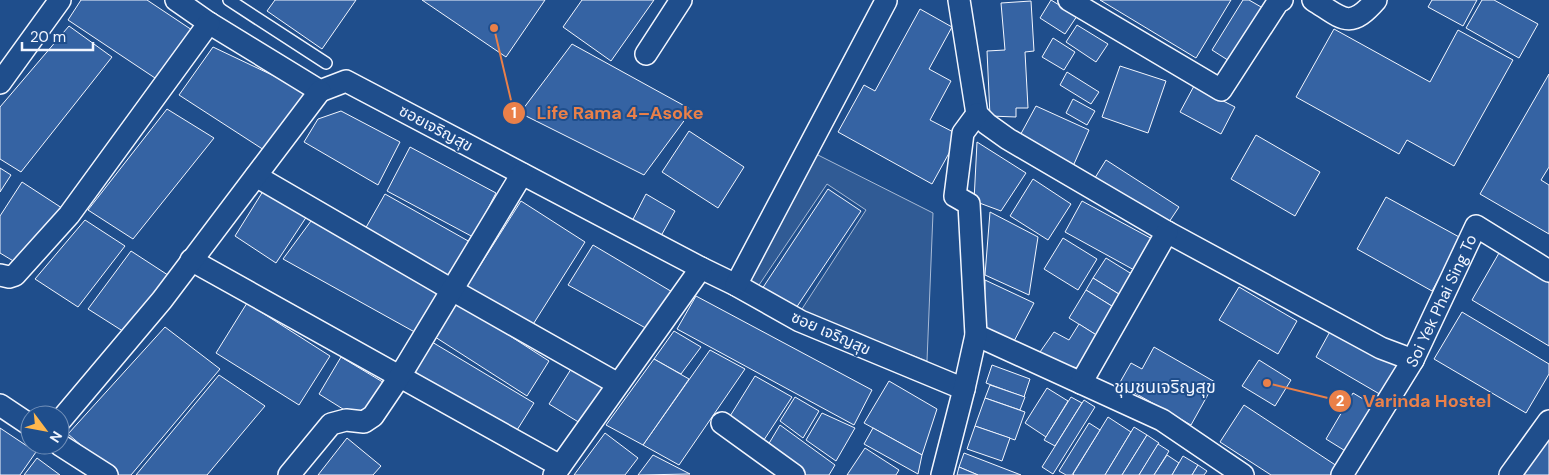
<svg xmlns="http://www.w3.org/2000/svg" width="1549" height="475" font-family="'DM Sans','Noto Sans Thai',sans-serif">
	<rect width="100%" height="100%" fill="#1f4e8c"/>
	<path fill="#305b95" stroke="#a8bbd7" d="M812,152L933,213L927,361L800,312L866,210L827,184L757,288L743,279Z"/>
	<g fill="#3563a3" stroke="#f2f6ff">
		<path d="M81,0H147L195,32L161,82L68,20Z"/>
		<path d="M275,0H356L322,49L267,11Z"/>
		<path d="M422,0H545L506,57Z"/>
		<path d="M582,0H654L611,61L563,27Z"/>
		<path d="M1051,0L1077,16L1065,34L1040,18Z"/>
		<path d="M1100,0H1231L1196,58Z"/>
		<path d="M1243,0H1249L1268,11L1234,64L1212,50Z"/>
		<path d="M1432,0H1477L1463,26L1428,7Z"/>
		<path d="M1482,0H1494L1538,24L1519,58L1466,28Z"/>
		<path d="M1031,1L1034,51L1025,52L1028,108H1016V117L990,116L987,51L1005,50L1001,3Z"/>
		<path d="M920,9L952,27L929,69L951,81L930,120L959,135L932,184L838,132L864,85L875,91Z"/>
		<path d="M1077,25L1108,44L1096,62L1066,42Z"/>
		<path d="M69,26L112,57L21,172L0,159V107Z"/>
		<path d="M1334,29L1430,82L1458,30L1513,60L1454,166L1407,140L1399,154L1296,97Z"/>
		<path d="M1053,38L1075,52L1064,70L1042,57Z"/>
		<path d="M572,44L692,110L644,175L520,113Z"/>
		<path d="M213,47L310,93L264,150L179,95Z"/>
		<path d="M1120,66L1166,81L1148,133L1102,117Z"/>
		<path d="M1067,72L1099,92L1091,104L1060,85Z"/>
		<path d="M1549,74V167L1541,180L1549,185V234L1480,194Z"/>
		<path d="M1194,86L1235,107L1221,134L1180,112Z"/>
		<path d="M1073,99L1095,111L1087,125L1066,113Z"/>
		<path d="M1036,106L1089,130L1070,173L1017,141Z"/>
		<path d="M167,109L214,138L133,239L88,210Z"/>
		<path d="M341,111L400,142L378,185L304,142L318,119Z"/>
		<path d="M689,131L744,167L718,208L662,172Z"/>
		<path d="M1256,135L1320,172L1295,216L1231,179Z"/>
		<path d="M977,142L1026,173L1001,211L974,201Z"/>
		<path d="M410,147L496,193L473,237L387,191Z"/>
		<path d="M1106,160L1179,207L1165,228L1093,181Z"/>
		<path d="M0,168L11,175L0,192Z"/>
		<path d="M1033,179L1071,204L1048,240L1010,216Z"/>
		<path d="M22,182L65,210L20,265L0,253V216Z"/>
		<path d="M265,188L307,216L276,263L235,236Z"/>
		<path d="M828,189L861,211L792,314L760,292Z"/>
		<path d="M385,194L470,242L449,279L364,231Z"/>
		<path d="M646,194L675,211L657,243L630,225Z"/>
		<path d="M1386,197L1461,238L1432,291L1357,249Z"/>
		<path d="M521,201L585,242L532,326L467,286Z"/>
		<path d="M1082,201L1154,240L1136,271L1065,232Z"/>
		<path d="M990,212L1038,237L1029,295L985,275Z"/>
		<path d="M85,220L125,246L78,307L35,279Z"/>
		<path d="M311,221L443,293L420,335L283,259Z"/>
		<path d="M1063,238L1097,259L1078,290L1044,269Z"/>
		<path d="M593,245L674,293L651,331L568,285Z"/>
		<path d="M131,251L174,279L129,335L88,309Z"/>
		<path d="M1499,253L1549,283V346L1472,300Z"/>
		<path d="M1106,258L1135,276L1122,296L1093,278Z"/>
		<path d="M1093,278L1122,296L1115,308L1086,290Z"/>
		<path d="M985,280L1034,303L1011,347L984,332Z"/>
		<path d="M1239,287L1297,321L1278,354L1219,320Z"/>
		<path d="M1086,290L1115,308L1098,336L1069,318Z"/>
		<path d="M696,296L872,390L854,425L677,329Z"/>
		<path d="M454,300L549,361L527,396L432,335Z"/>
		<path d="M247,303L330,356L299,405L216,353Z"/>
		<path d="M1462,312L1549,364V374L1526,413L1434,359Z"/>
		<path d="M1079,324L1098,336L1078,368L1063,365L1040,352L1054,332L1069,340Z"/>
		<path d="M1333,326L1400,365L1383,396L1316,357Z"/>
		<path d="M165,327L220,369L131,475H116L68,434Z"/>
		<path d="M674,331L701,347L681,374L654,359Z"/>
		<path d="M427,339L534,403L512,438L406,375Z"/>
		<path d="M1154,347L1215,382L1191,425L1119,384L1131,363L1142,369Z"/>
		<path d="M710,350L745,369L679,465L643,445Z"/>
		<path d="M341,357L386,384L362,421L319,394Z"/>
		<path d="M654,359L689,379L643,445L606,425Z"/>
		<path d="M1259,360L1291,380L1275,406L1242,386Z"/>
		<path d="M992,365L1030,379L1024,397L986,383Z"/>
		<path d="M573,366L608,388L585,426L549,404Z"/>
		<path d="M219,375L265,406L207,475H136Z"/>
		<path d="M755,376L792,397L760,446L727,421Z"/>
		<path d="M889,381L937,409L922,455L864,423Z"/>
		<path d="M990,385L1025,397L1020,410L985,398Z"/>
		<path d="M1047,388L1068,401L1046,437L1025,423Z"/>
		<path d="M1353,393L1375,406L1347,452L1326,439Z"/>
		<path d="M795,397L819,411L803,438L780,421Z"/>
		<path d="M1071,397L1082,403L1055,446L1044,440Z"/>
		<path d="M985,398L1025,412L1015,440L975,426Z"/>
		<path d="M1084,400L1095,407L1053,474L1042,467Z"/>
		<path d="M1244,405L1340,468L1335,475H1271L1220,442Z"/>
		<path d="M822,413L855,428L836,461L806,440Z"/>
		<path d="M1108,417L1131,432L1105,475H1074L1073,474Z"/>
		<path d="M1549,422V475H1512Z"/>
		<path d="M1089,423L1100,430L1072,475H1066L1059,471Z"/>
		<path d="M780,425L835,465L829,475H800L765,450Z"/>
		<path d="M975,426L1010,438L1002,461L967,449Z"/>
		<path d="M1134,427L1147,435L1122,475H1105Z"/>
		<path d="M0,428L36,452L20,475H0Z"/>
		<path d="M873,428L922,455L918,474L864,444Z"/>
		<path d="M605,433L638,458L625,475H574Z"/>
		<path d="M1147,435L1159,443L1139,475H1122Z"/>
		<path d="M347,438L381,466L373,475H318Z"/>
		<path d="M1158,444L1169,451L1154,475H1139Z"/>
		<path d="M865,448L899,470L896,475H847Z"/>
		<path d="M964,453L1021,475H978L959,467Z"/>
		<path d="M653,455L690,474L638,475Z"/>
		<path d="M1167,455L1179,463L1172,475H1154Z"/>
		<path d="M1183,456L1198,465L1192,475H1172Z"/>
		<path d="M37,458L60,475H24Z"/>
		<path d="M1198,465L1207,471L1204,475H1192Z"/>
		<path d="M959,467L978,475H957Z"/>
	</g>
	<g fill="none" stroke-linecap="round" stroke-linejoin="round">
		<defs>
			<path id="service" d="M229,0L326,63"/>
			<g id="minor">
				<path d="M176,0L209,23L320,91L346,81L701,268L736,285L800,321L964,389"/>
				<path d="M959,0L977,114L987,124L1008,139L1167,232L1381,348L1413,360"/>
				<path d="M1069,0L1221,90L1278,2L1282,0"/>
				<path d="M1313,0C1342,18 1349,31 1376,0"/>
				<path d="M646,54L681,0"/>
				<path d="M0,83L60,0"/>
				<path d="M256,176L452,290L618,384"/>
				<path d="M191,260L560,466"/>
				<path d="M0,275L9,277L15,275L69,215L209,23"/>
				<path d="M736,285L886,1"/>
				<path d="M976,335L1162,420L1243,475"/>
				<path d="M1081,383L1167,232"/>
				<path d="M0,405L30,425"/>
				<path d="M60,421L162,300L320,91"/>
				<path d="M722,423L794,475"/>
				<path d="M60,445L107,475"/>
				<path d="M289,475L331,424L346,420L364,422L373,416L400,376L522,174"/>
				<path d="M554,475L701,268"/>
				<path d="M942,475L964,389L976,335L969,204L955,196L963,133L977,114"/>
				<path id="s1" d="M1342,475L1413,360L1476,226L1549,271"/>
				<path d="M1510,475L1549,421"/>
			</g>
		</defs>
		<use href="#service" stroke="#f2f6ff" stroke-width="14"/>
		<use href="#minor" stroke="#f2f6ff" stroke-width="24"/>
		<use href="#service" stroke="#1f4e8c" stroke-width="11"/>
		<use href="#minor" stroke="#1f4e8c" stroke-width="21"/>
	</g>
	<g text-anchor="middle" dominant-baseline="central" stroke-width="4" stroke-linejoin="round" paint-order="stroke">
		<g font-size="16" fill="#f2f6ff" stroke="#1f4e8c">
			<text transform="translate(436 128) rotate(28)">ซอยเจริญสุข</text>
			<text stroke="none"><textPath href="#s1" startOffset="201">Soi Yek Phai Sing To</textPath></text>
			<text transform="translate(831 333) rotate(24)">ซอย เจริญสุข</text>
		</g>
		<g font-size="18" fill="#f2f6ff" stroke="#1f4e8c">
			<text x="1165" y="387">ชุมชนเจริญสุข</text>
		</g>
	</g>
	<path fill="none" stroke="#ea8049" stroke-width="2" d="M494 28L514 113M1267 383L1340 401"/>
	<g fill="#ea8049" stroke="#1f4e8c" stroke-width="2">
		<circle cx="494" cy="28" r="5"/>
		<circle cx="1267" cy="383" r="5"/>
		<circle cx="514" cy="113" r="12"/>
		<circle cx="1340" cy="401" r="12"/>
	</g>
	<g font-size="15" text-anchor="middle" font-weight="bold" fill="#fff">
		<text x="514" y="118">1</text>
		<text x="1340" y="406">2</text>
	</g>
	<g font-size="18" text-anchor="middle" font-weight="bold" fill="#ea8049" stroke="#1f4e8c" stroke-width="4" stroke-linejoin="round" paint-order="stroke">
		<text x="620" y="119">Life Rama 4–Asoke</text>
		<text x="1427" y="407">Varinda Hostel</text>
	</g>
	<g transform="translate(45 430) rotate(122)"><circle r="24" fill="#1f4e8c" stroke="#7391ba"/>
	<path d="M0-4L9 19L0 12L-9 19Z" fill="#ffb74d"/>
	<text y="-8" font-size="14" font-weight="bold" text-anchor="middle" fill="#f2f6ff">N</text>
	</g>
	<path d="M22 42v8h71v-8" fill="none" stroke="#f2f6ff" stroke-width="2.5"/>
	<text x="30" y="42" font-size="15" fill="#f2f6ff" stroke="#1f4e8c" stroke-width="4" paint-order="stroke">20 m</text>
</svg>
